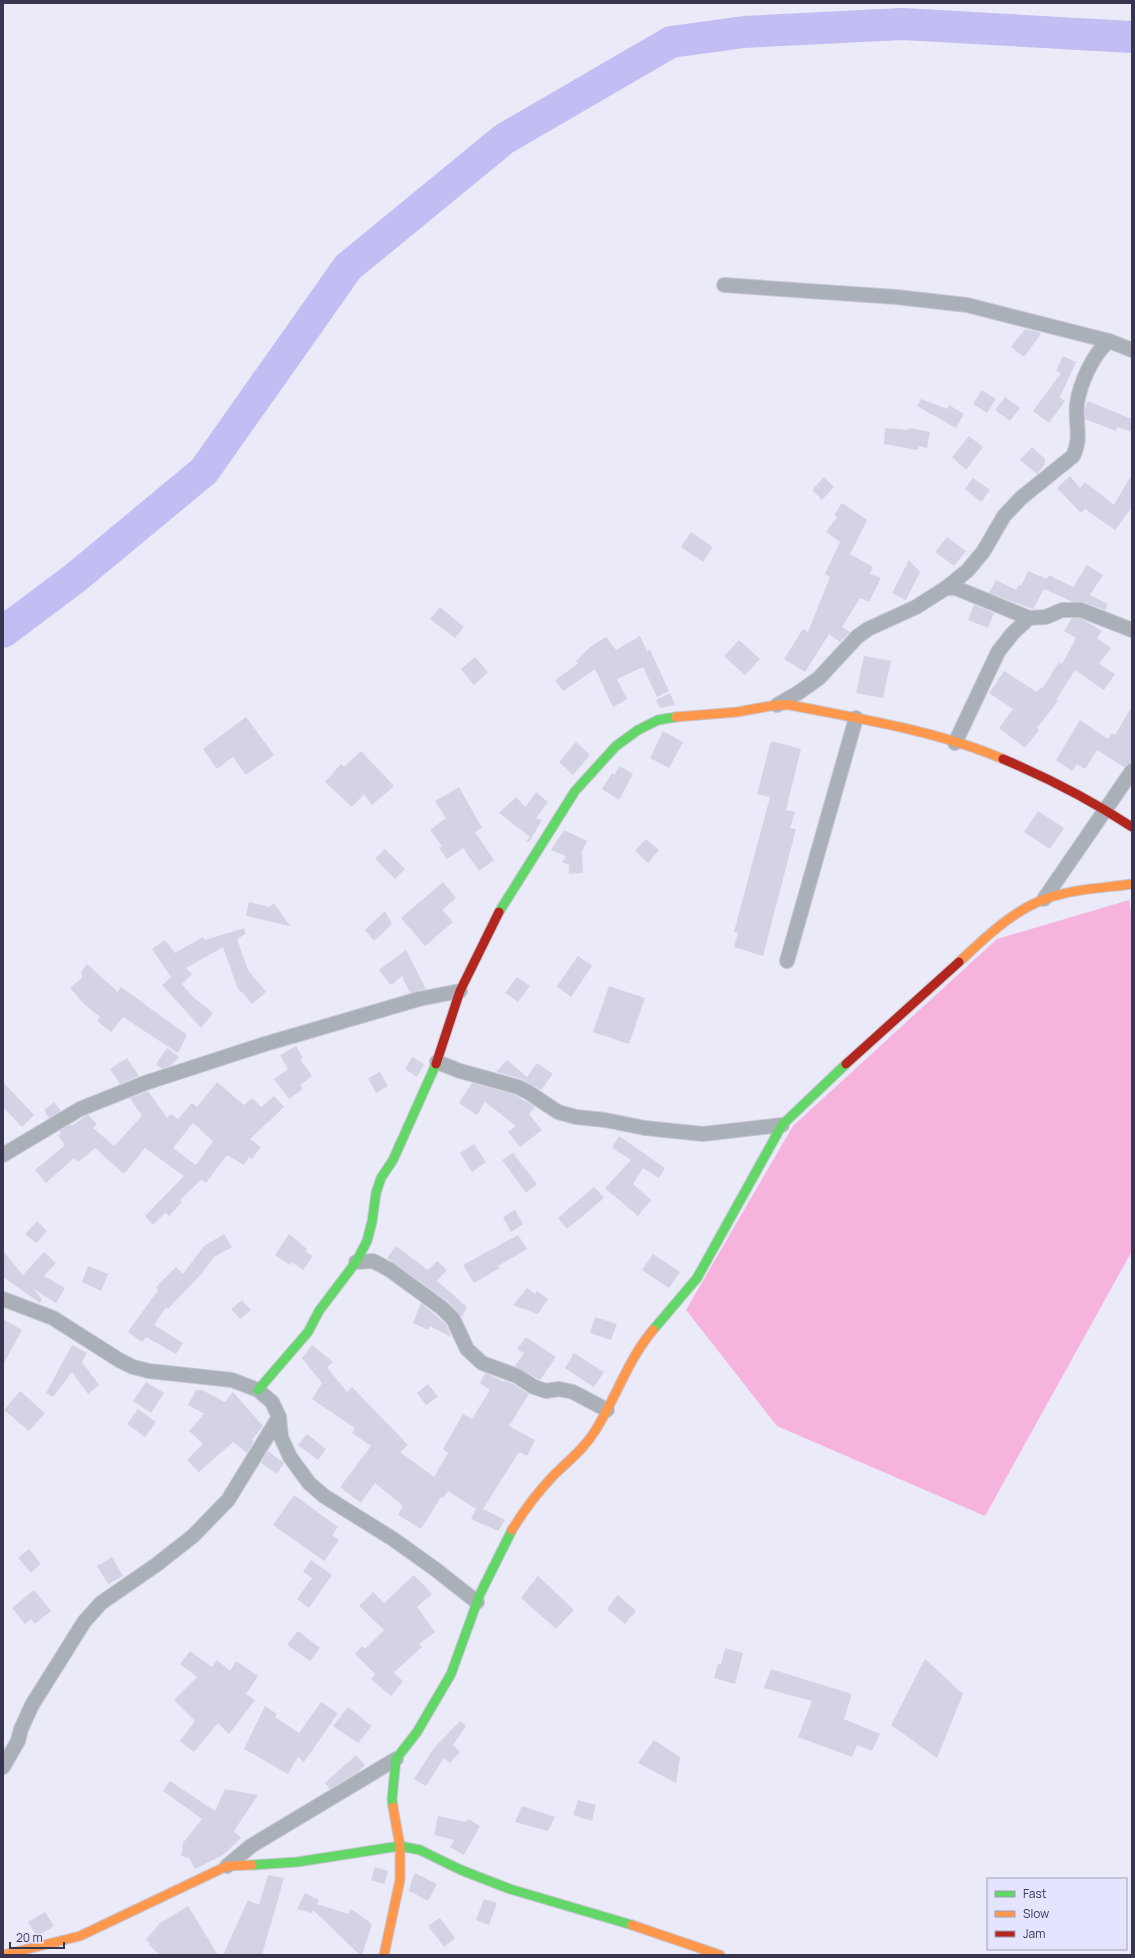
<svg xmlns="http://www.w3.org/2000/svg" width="1135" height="1958" font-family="Manrope,sans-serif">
	<rect width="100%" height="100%" fill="#ebeaf9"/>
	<path fill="#f6b3de" d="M1129,900L1132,917V1251L985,1516L777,1426L686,1310L793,1126L997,939Z"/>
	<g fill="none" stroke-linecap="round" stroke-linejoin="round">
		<path stroke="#c2bdf2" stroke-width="32" d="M3,632L75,578L204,471L348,267L504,139L671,42L744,32L902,24L1132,37"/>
	</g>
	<g fill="#d4d3e5" fill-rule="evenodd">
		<path d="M1025,329L1038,332L1041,334L1024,357L1011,347Z"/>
		<path d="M1063,356L1076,362L1060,397L1065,401L1049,423L1033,411L1061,373L1056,371Z"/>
		<path d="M982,390L996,399L987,413L973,404Z"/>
		<path d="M1005,397L1020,408L1010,421L995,410Z"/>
		<path d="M921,399L947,409L949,405L964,414L956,428L917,406Z"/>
		<path d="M1088,401L1132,419V432L1117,427L1116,431L1085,419V408Z"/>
		<path d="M885,428L908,430L909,428L930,432L927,448L919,446L918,450L884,444Z"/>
		<path d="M969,436L983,447L966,470L952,457Z"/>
		<path d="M1032,447L1045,459V464L1037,474L1020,460Z"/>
		<path d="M1132,474V507L1115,530L1085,509L1081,513L1057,488L1070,476L1080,488L1085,482L1114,505Z"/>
		<path d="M824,477L834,487L822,500L812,490Z"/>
		<path d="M973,478L990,490L981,502L965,489Z"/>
		<path d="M842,503L867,520L850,554L873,567L870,574L881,578L869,602L860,598L842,627L850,632L840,642L829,634L805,672L784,659L803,629L808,632L830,577L825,574L840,542L826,532L837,517L834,515Z"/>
		<path d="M691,532L713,547L703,562L681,547Z"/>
		<path d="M947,537L966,551L954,566L935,552Z"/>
		<path d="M909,560L920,572L906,600L892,593Z"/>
		<path d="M1087,565L1103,575L1090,595L1108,604L1105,610L1084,602H1073L1044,589L1033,609L989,593L996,580L1016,590L1019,585L1021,586L1028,571L1047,579L1049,575L1073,587Z"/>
		<path d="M974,605L994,613L988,628L968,620Z"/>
		<path d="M440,607L464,627L455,638L430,619Z"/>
		<path d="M1072,618H1079L1087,622L1102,631L1097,638L1111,648L1099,664L1115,674L1104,690L1075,670L1056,700L1058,701L1037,728L1039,730L1025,748L999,728L1013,709L989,693L1004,671L1037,692L1041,687L1042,689L1059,662L1062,664L1076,638L1064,631Z"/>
		<path d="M640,636L647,651L650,650L669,691L657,697L643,667L617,679L627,699L613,707L595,669L563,691L555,680L579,663L576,661L590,647L606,637L616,650Z"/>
		<path d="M739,640L760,659L745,675L724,656Z"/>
		<path d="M864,656L891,661L883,698L856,693Z"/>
		<path d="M475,657L488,672L474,685L461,669Z"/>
		<path d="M670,693L675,705L660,708L656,700Z"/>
		<path d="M1132,706L1131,763L1124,767L1097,750L1085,769L1077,764L1072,771L1056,760L1080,720L1108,739L1112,733L1115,735Z"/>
		<path d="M246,717L274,755L246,775L233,757L217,769L203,749Z"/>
		<path d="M663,731L683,742L669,768L650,758Z"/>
		<path d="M771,741L801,749L786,810L795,812L790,828L796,829L763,956L734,947L738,933L734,932L770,797L757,794Z"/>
		<path d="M576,742L590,755L573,775L559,762Z"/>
		<path d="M361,751L394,786L372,805L364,794L352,807L325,782L341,764L344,767Z"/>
		<path d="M620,766L633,774L619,800L602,789L612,773L614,775Z"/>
		<path d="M459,787L482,828L475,832L494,860L479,871L463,848L447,859L439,848L442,846L430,830L446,818L435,801Z"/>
		<path d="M536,792L548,802L536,818L542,820L529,842L526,841L530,837L499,813L516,797L525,807Z"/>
		<path d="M1038,811L1064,828L1050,849L1024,832Z"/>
		<path d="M564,830L587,841L581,854L582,855L583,873L569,874V865L562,862L566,856L551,850Z"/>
		<path d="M646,839L659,850L648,863L635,851Z"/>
		<path d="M385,849L405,869L395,879L375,859Z"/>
		<path d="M443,882L456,898L442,910L453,922L425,946L401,918Z"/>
		<path d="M249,902L269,907L274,903L290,926L246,916Z"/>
		<path d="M385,911L392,924L374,941L365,930Z"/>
		<path d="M244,928L246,934L237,939L248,970L266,992L252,1004L237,987L223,947L186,968L192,974L182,984L192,996L213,1013L201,1028L162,985L171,977L152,949L165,940L175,953L203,937L205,940Z"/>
		<path d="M406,950L426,989L410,993L402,976L391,985L379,970Z"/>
		<path d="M578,956L592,966L571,997L557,986Z"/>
		<path d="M87,964L118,992L121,987L187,1035L178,1053L123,1017L111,1032L97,1021L100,1017L83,1003L70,988L82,978L81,972Z"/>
		<path d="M517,977L530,986L518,1002L505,993Z"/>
		<path d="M609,986L645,998L629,1044L593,1032Z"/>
		<path d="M296,1046L303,1058L300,1059L312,1076L300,1085L303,1089L289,1099L274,1079L288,1069L280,1055Z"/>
		<path d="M167,1048L179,1057L172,1065L162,1069L156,1064Z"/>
		<path d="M412,1057L424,1064L417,1077L405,1069Z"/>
		<path d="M127,1058L139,1076L120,1084L110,1069Z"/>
		<path d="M507,1060L527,1077L537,1063L553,1074L541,1090L522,1079L496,1072Z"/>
		<path d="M380,1072L388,1086L376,1093L368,1078Z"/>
		<path d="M3,1082L34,1115L22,1127L3,1107Z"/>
		<path d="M217,1082L244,1105L252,1098L261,1107L274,1096L284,1107L250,1139L261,1147L252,1159L249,1157L244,1165L227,1155L206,1183L201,1180L180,1200L182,1202L169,1216L165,1213L153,1225L145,1216L184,1176L145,1148L124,1174L95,1148L78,1162L74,1158L46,1183L35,1170L65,1145L58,1136L61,1133L59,1131L71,1124L72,1126L84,1117L88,1115L97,1124L93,1128L114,1146L142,1116L130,1098L148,1091L167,1118L171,1114L178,1119L192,1103L197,1107ZM193,1123L213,1141L196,1165L173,1148Z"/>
		<path d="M472,1083L515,1095L535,1107L529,1114L542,1130L520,1147L508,1132L516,1126L485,1102L477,1115L459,1103Z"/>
		<path d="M54,1102L61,1111L49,1118L44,1110Z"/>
		<path d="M619,1136L665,1168L659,1178L643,1168L633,1184L651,1200L638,1216L605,1188L631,1160L612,1148Z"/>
		<path d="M474,1144L486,1162L472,1172L460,1153Z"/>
		<path d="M513,1153L537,1184L526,1193L502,1160Z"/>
		<path d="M594,1187L604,1198L567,1229L558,1218Z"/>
		<path d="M515,1210L523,1224L511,1232L503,1217Z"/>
		<path d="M37,1221L47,1231L36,1243L25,1234Z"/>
		<path d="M224,1234L232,1247L214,1257L202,1273L168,1309L166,1307L154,1325L183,1343L176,1354L146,1337L142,1342L128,1332L158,1290L156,1287L176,1267L183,1274L204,1246Z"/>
		<path d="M289,1234L307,1249L305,1251L313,1256L303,1270L292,1262L290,1265L275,1255Z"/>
		<path d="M518,1235L527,1249L498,1266L500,1268L474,1283L463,1265Z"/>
		<path d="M396,1246L428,1270L437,1261L447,1270L437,1281L467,1307L462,1317L447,1301L387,1258Z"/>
		<path d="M3,1251L23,1275L44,1252L56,1263L44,1276L65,1288L56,1303L34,1289L42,1300L40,1303L3,1277Z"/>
		<path d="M653,1254L680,1272L669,1288L642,1270Z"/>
		<path d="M88,1266L108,1274L101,1291L82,1282Z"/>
		<path d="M527,1288L535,1294L537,1291L548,1299L538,1314L513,1305Z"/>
		<path d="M242,1300L251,1310L240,1319L231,1309Z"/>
		<path d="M421,1303L446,1324L451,1337L430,1326L428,1330L413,1323Z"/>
		<path d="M595,1317L617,1324L611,1340L590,1333Z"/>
		<path d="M3,1319L22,1330L3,1365Z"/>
		<path d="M526,1337L556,1357L540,1380L515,1366L524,1353L517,1349Z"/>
		<path d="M72,1345L87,1353L82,1362L99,1385L88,1394L72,1372L53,1397L46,1393Z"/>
		<path d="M312,1345L333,1362L327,1367L347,1392L352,1387L408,1445L400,1452L434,1477L448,1453L443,1449L463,1414L472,1419L490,1390L480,1383L485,1373L505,1382V1381L513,1384L529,1394L509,1426L535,1440L527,1456L519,1452L483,1509L505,1520L498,1531L471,1519L476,1509L448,1491L443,1498L441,1497L421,1529L398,1515L403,1506L375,1483L361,1503L340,1487L371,1446L352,1433L355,1428L312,1399L322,1383L302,1358Z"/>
		<path d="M574,1353L604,1372L594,1387L565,1368Z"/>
		<path d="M146,1382L164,1393L151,1413L133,1401Z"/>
		<path d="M428,1384L438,1397L426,1405L417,1393Z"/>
		<path d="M196,1390H202L225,1402L233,1392L263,1426L252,1440L254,1441L247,1453L233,1442L199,1472L187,1460L203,1444L189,1431L204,1414L188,1405Z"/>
		<path d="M20,1391L45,1413L29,1431L4,1410Z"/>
		<path d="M138,1409L156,1422L145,1437L127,1424Z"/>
		<path d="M307,1434L326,1449L318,1460L298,1445Z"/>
		<path d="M268,1451L284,1463L277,1474L261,1463Z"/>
		<path d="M294,1495L338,1527L332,1535L339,1540L324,1561L273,1525Z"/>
		<path d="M29,1549L41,1564L31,1573L18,1558Z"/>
		<path d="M112,1557L123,1576L108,1584L97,1566Z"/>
		<path d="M311,1560L332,1575L309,1608L297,1599L312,1578L303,1572Z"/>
		<path d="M414,1575L432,1594L417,1607L435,1632L419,1644L422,1647L393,1673L403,1681L391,1696L371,1679L375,1674L355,1654L362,1646L365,1649L384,1630L359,1606L373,1592L384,1603Z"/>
		<path d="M538,1576L574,1610L556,1629L521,1598Z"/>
		<path d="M34,1590L51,1611L35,1624L31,1619L25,1624L12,1608Z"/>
		<path d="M618,1595L636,1611L625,1624L607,1609Z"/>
		<path d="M298,1631L320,1648L310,1661L287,1645Z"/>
		<path d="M725,1648L743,1653L735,1684L714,1678L718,1664H721Z"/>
		<path d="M190,1651L212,1667L217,1660L230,1671L236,1661L258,1676L246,1694L255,1700L229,1734L218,1723L194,1752L180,1741L195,1721L174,1700L197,1677L180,1664Z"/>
		<path d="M925,1659L963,1694L937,1758L891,1725Z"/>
		<path d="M771,1669L852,1694L844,1719L880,1734L872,1751L857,1745L852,1757L798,1737L812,1701L764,1688Z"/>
		<path d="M321,1702L338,1713L304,1762L298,1757L288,1774L244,1749L265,1706L277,1714L275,1717L299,1733Z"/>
		<path d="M348,1707L372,1726L358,1743L333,1726Z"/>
		<path d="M460,1721L466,1726L453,1745L460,1752L450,1763L444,1758L426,1786L414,1779L434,1748Z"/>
		<path d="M654,1740L680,1757L676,1783L638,1763Z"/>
		<path d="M356,1755L365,1765L357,1773L330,1789L325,1783Z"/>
		<path d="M170,1781L215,1811L225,1789L258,1795L234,1831L241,1838L223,1855L195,1869L189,1858L181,1856L183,1843L202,1819L163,1791Z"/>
		<path d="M578,1800L596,1805L592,1821L573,1815Z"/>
		<path d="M522,1806L555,1817L548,1831L515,1822Z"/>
		<path d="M438,1816L466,1822L468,1819L480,1826L464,1855L450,1847L454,1840L434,1835Z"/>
		<path d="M375,1867L388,1871L384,1884L371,1880Z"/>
		<path d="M415,1873L437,1884L428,1901L409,1891L412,1879Z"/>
		<path d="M268,1875L284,1878L262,1955H223L248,1900L259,1905Z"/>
		<path d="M305,1893L319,1900L317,1904L348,1914L351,1909L372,1924L362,1955H360L313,1910L312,1913L297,1909Z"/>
		<path d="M484,1899L497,1903L489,1925L476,1920Z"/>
		<path d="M188,1906L218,1955H160L149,1945L150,1943L146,1940L159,1924Z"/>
		<path d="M45,1912L54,1926L43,1933L36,1935L28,1922Z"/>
		<path d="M440,1918L455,1938L444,1947L428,1926Z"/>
	</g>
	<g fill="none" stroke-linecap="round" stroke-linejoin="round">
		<defs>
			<g id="street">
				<path d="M724,285L896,297L967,305L1109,341L1132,350"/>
				<path d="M946,588H956L1029,618L1046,617L1062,610H1081L1132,630"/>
				<path d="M777,705L798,693L819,678L857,637L868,629L916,607L946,588L967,571L983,552L1004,516L1021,498L1073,456C1082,439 1075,422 1077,404C1080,383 1093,354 1109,341"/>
				<path d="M955,743L998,652L1012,634L1029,618"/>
				<path d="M1044,899L1132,771"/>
				<path d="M787,961L856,718"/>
				<path d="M437,1062L460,1071L518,1087L528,1092L558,1112L576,1117L605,1120L645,1128L703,1134L782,1125"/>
				<path d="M3,1155L80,1109L145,1083L265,1044L419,999L460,991"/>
				<path d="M356,1262L373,1261L390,1270L442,1308L453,1319L467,1349L482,1363L517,1376L534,1387L546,1391L559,1389L573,1392L607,1410"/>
				<path d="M3,1299L53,1318L119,1360L133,1367L149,1371L232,1380L258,1390L272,1402L279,1417L281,1437L290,1457L309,1483L324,1496L393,1539L435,1569L477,1602"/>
				<path d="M3,1767L18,1741L21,1729L32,1705L84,1622L101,1603L156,1565L193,1536L228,1500L279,1417"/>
				<path d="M227,1866L251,1846L396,1759"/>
			</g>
			<g id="fast">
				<path d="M499,912L575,791L616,746L638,730L658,720L676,717"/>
				<path d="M653,1330L697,1278L782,1125L846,1064"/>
				<path d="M258,1390L308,1332L319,1311L356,1262L367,1241L372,1222L376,1193L381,1178L393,1160L436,1064"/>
				<path d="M393,1807L392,1799L396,1759L417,1732L451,1674L480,1594L512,1530"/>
				<path d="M252,1865L297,1862L400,1846L420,1850L461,1870L510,1889L632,1925"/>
			</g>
			<g id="slow">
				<path d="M676,717L737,712L776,705H790C860,719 938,731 1003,759"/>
				<path d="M959,962C985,938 1012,911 1045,899C1073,889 1103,888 1132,884"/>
				<path d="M512,1530C524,1510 537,1493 553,1476C567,1462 584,1449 595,1431C616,1398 627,1361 653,1330"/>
				<path d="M632,1925L720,1955"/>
				<path d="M3,1955L80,1936L227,1866L252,1865"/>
				<path d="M384,1955L400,1880V1846L393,1807"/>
			</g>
			<g id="jam">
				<path d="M1003,759C1048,778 1091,800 1132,827"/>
				<path d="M436,1064L460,991L499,912"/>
				<path d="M846,1064L959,962"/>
			</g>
		</defs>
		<use href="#street" stroke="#c8c7d6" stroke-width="16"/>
		<use href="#fast" stroke="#c8c7d6" stroke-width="11"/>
		<use href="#slow" stroke="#c8c7d6" stroke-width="11"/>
		<use href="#jam" stroke="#c8c7d6" stroke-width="11"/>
		<use href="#street" stroke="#a9b0b8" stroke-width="14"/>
		<use href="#fast" stroke="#63d668" stroke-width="9"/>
		<use href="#slow" stroke="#ff974d" stroke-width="9"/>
		<use href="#jam" stroke="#b3261e" stroke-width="9"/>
	</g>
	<rect width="1135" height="1958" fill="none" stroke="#383550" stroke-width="8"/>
	<rect x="987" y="1878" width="140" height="72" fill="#e5e4ff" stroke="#a09eb9"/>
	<rect x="995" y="1891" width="20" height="6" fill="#63d668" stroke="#a09eb9"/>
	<text x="1023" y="1898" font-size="12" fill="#383550">Fast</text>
	<rect x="995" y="1911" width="20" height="6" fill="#ff974d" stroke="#a09eb9"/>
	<text x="1023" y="1918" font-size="12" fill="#383550">Slow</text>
	<rect x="995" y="1931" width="20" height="6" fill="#b3261e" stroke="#a09eb9"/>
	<text x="1023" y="1938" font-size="12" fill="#383550">Jam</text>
	<path d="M10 1942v6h54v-6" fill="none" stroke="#383550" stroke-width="2"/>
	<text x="16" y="1942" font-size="12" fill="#383550" stroke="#e5e4ff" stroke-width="3" paint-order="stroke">20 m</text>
</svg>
